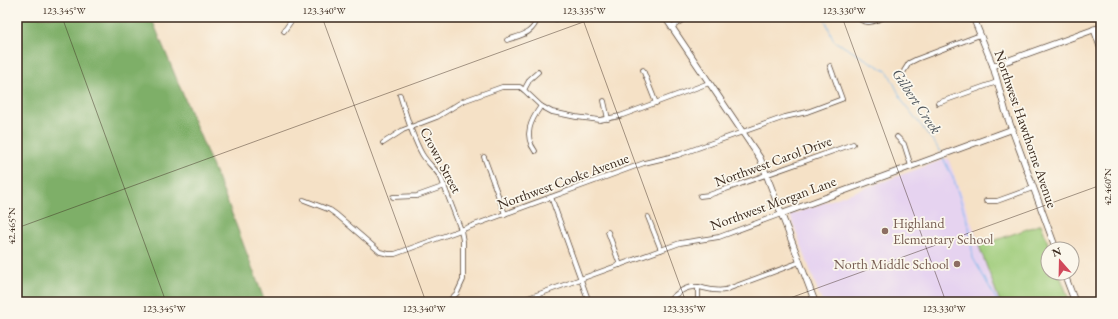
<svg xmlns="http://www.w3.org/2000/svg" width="1118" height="319" font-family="'EB Garamond',serif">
	<rect width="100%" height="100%" fill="#fbf7ec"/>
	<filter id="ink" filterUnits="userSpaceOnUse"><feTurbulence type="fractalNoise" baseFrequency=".025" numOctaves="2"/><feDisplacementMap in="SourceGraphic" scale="8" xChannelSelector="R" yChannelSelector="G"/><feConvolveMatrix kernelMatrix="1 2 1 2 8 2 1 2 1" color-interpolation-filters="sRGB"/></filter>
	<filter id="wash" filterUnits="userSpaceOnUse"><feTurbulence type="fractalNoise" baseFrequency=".012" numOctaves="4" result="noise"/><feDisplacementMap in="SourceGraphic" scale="16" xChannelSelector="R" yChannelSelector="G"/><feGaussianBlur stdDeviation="0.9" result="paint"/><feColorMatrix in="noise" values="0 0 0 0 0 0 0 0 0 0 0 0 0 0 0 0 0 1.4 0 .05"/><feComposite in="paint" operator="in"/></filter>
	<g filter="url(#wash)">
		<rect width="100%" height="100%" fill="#f5e1c6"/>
		<path fill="#e6d3f0" d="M948,158L1000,302H822L790,215Z"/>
		<path fill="#9dcb78" stroke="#6c7a4b" d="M1041,224L1050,249H1048V273H1059L1070,302H1000L979,246Z"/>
		<path fill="#7eaf68" stroke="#5c6c43" d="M17,17H151L229,206L265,302H17Z"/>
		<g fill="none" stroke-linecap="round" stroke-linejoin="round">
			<g stroke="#76b5ea" stroke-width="1">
				<path d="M824,17L834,41L888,72L903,102L936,145L940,152"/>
				<path d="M943,158L954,180L969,227L973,258L998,302"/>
			</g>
		</g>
	</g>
	<g filter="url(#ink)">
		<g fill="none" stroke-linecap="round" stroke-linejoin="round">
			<defs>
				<g id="street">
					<path d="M552,17L556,19"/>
					<path d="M861,20C868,25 877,20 885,17"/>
					<path d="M672,27L687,17"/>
					<path d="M284,31L294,17"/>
					<path d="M507,40C522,35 533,34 538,17"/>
					<path d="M643,70L656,103"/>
					<path d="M904,71L909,63L917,59L980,35"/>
					<path d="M524,90L530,79L538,72"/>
					<path d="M400,95C406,115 412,136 422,154C427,163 436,169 441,178L461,230L463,241V280L457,293L448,302"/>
					<path d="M604,101L608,119"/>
					<path d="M938,103L997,82"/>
					<path d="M897,137L904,144L911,166"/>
					<path d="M383,143L403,130L437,117L463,101L502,87H520L524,90L541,106L552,112L576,117L600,120L620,116L709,83"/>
					<path d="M535,151C523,135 531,120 541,106"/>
					<path d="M484,157L505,214"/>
					<path d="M700,196L709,195L853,144"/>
					<path d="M393,197L417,196L445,186"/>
					<path d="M551,197L589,302"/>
					<path d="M304,200L330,210L337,215L380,252L389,254H395L644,163L678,155L785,117L807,112L842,99L830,66"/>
					<path d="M986,201H997L1033,188"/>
					<path d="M648,217L661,250"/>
					<path d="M608,232L620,265"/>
					<path d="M698,287V302"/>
					<path d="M517,302L680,243L719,237L781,214"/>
					<path d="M668,302C676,293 686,285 699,287C708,289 715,292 725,290L800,262"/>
				</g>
				<g id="secondary">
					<path d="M665,17L760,158L815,302"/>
					<path d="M973,17L993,66L1006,113L1056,249"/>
					<path d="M1094,29L1101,49"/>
					<path d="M993,66L1101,27"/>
					<path d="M781,214L1013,129"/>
					<path d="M1064,273L1075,302"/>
				</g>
			</defs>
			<use href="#street" stroke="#574537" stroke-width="5.5"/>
			<use href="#secondary" stroke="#574537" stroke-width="7"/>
			<use href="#street" stroke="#fff" stroke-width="4"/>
			<use href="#secondary" stroke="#fff" stroke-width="5.5"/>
		</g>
	</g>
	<path fill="none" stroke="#3b2a1e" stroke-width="1" stroke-opacity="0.45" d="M62,17L166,302M322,17L426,302M582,17L686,302M842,17L946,302M17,228L597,17M779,302L1101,185"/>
	<g fill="#8d6e63" stroke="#fbf7ec" stroke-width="1.5">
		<circle cx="885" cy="231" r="4"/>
		<circle cx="957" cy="264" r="4"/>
	</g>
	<g text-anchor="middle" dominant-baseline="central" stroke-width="3.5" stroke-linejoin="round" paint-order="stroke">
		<g font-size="14" fill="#3b2a1e" stroke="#fbf7ec">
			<text transform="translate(1026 129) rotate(71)">Northwest Hawthorne Avenue</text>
			<text transform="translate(441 160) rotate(62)">Crown Street</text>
			<text transform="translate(773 161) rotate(-20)">Northwest Carol Drive</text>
			<text transform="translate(563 181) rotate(-20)">Northwest Cooke Avenue</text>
			<text transform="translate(773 203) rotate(-20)">Northwest Morgan Lane</text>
		</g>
		<g font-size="14" fill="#785e54" stroke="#fbf7ec" text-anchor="start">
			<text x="893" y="223">Highland<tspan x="893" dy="16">Elementary School</tspan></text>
			<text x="949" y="264" text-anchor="end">North Middle School</text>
		</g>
		<g font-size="15" font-style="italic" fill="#4d545b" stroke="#fbf7ec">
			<text transform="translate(917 101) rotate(56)">Gilbert Creek</text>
		</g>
	</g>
	<rect width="1118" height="319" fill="none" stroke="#fbf7ec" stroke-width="44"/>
	<g transform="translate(1060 261) rotate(340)"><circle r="19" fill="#fbf7ec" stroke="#aea59a"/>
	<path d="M0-3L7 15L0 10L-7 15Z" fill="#d1495b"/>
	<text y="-6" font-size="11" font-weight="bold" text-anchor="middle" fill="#3b2a1e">N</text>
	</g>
	<rect x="22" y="22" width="1074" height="275" fill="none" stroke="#3b2a1e" stroke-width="1.5"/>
	<g font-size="10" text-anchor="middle" fill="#3b2a1e">
		<text x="64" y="14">123.345°W</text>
		<text x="324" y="14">123.340°W</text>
		<text x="584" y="14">123.335°W</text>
		<text x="844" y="14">123.330°W</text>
		<text transform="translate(1107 187) rotate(-90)" y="4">42.460°N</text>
		<text transform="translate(11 226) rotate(-90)" y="4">42.465°N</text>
		<text x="164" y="312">123.345°W</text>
		<text x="424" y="312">123.340°W</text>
		<text x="684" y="312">123.335°W</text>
		<text x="944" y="312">123.330°W</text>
	</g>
</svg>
